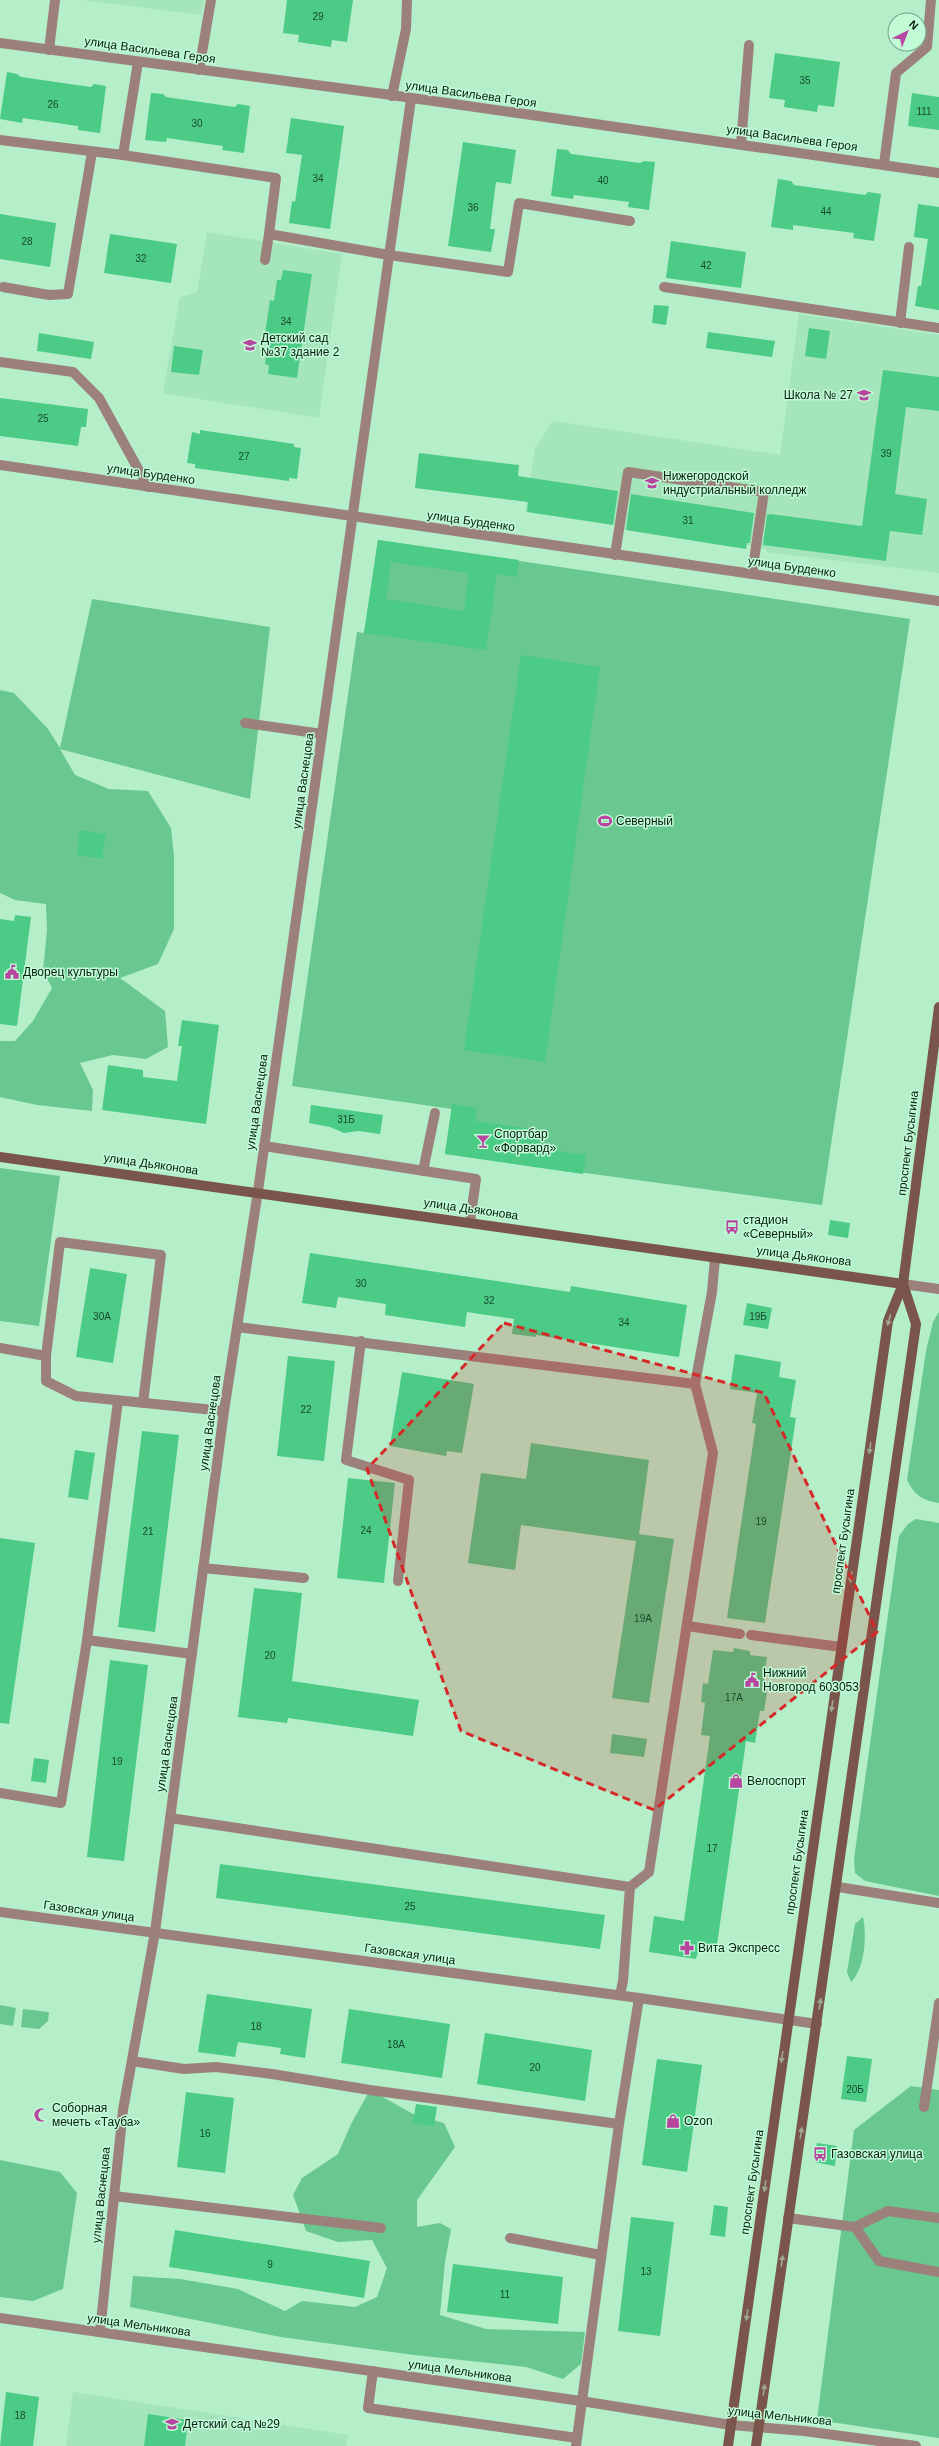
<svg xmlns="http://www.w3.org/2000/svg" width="939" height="2446" font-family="Arial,sans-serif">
	<rect width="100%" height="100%" fill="#b5efca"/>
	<g fill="#a4e5bc">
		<path d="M81,0H204L201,15Z"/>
		<path d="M207,232L342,254L319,418L163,393L180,297L197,292Z"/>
		<path d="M799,314L939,335V573L766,552V549L747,545L746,549L624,530L625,526L525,511L535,448L553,421L780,455Z"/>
		<path d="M73,2392L348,2435L346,2446H66Z"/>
	</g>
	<g fill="#69c790">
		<path d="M378,540L910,619L822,1205L445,1154L452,1109L292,1086L357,632L364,633Z"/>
		<path d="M92,599L270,627L250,799L60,749L75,775L109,789L148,791L171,828L174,856V929L158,964L120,978L165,1011L168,1047L146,1059L113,1055L80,1063L93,1090L92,1111L37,1105L0,1097V1041H15L33,1021L52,988L43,971L47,930L46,904L15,900L0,893V690L14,693L48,729L60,748Z"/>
		<path d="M0,1168L60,1176L39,1326L0,1321Z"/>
		<path d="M939,1312V1503C922,1500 915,1496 907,1480L926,1351L933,1322Z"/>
		<path d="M916,1519L939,1523V1896L865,1881L855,1873L854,1859L899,1536L908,1524Z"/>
		<path d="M863,1917C867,1936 865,1968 851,1982L847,1972L855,1924Z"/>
		<path d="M0,2005L16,2008L13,2026L0,2024Z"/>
		<path d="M23,2009L49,2012L48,2021L39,2029L21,2027Z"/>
		<path d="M911,2086L939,2090V2438L817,2420L854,2130Z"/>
		<path d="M370,2090L415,2115L444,2123L455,2147L417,2200V2227L440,2223L451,2229L445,2262L440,2315L486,2329L585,2332L581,2364L563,2379L526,2367L414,2355L281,2337L130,2307L133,2276L180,2279L238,2289L285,2311L302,2301L355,2307L377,2297L387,2268L372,2240L338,2242L306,2231L293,2195L302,2178L338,2154L351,2124Z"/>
		<path d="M0,2160L60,2172L77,2193L63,2289L33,2301L0,2297Z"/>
	</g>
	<g fill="#4bcb86" fill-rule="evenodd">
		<path d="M287,0H353L347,42L332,40L331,47L298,42L299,35L283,33Z"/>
		<path d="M775,53L840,62L834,107L818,105L817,112L784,107L785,100L769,98Z"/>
		<path d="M7,72L17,74L21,77L91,87L94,84L106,86L100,133L78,130V126L23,118L22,123L0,119Z"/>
		<path d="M151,93L163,94L166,97L235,107L238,104L250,106L244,153L222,150L223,146L167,138L166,142L145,140Z"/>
		<path d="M912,93L939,97V130L908,126Z"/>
		<path d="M291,118L344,126L330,229L289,223L292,201L295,202L302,155L286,153Z"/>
		<path d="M463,142L516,150L511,184L496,182L490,229H495L491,252L448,246Z"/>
		<path d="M557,149L568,150L571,154L640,163L644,161L655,162L649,210L628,207L629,202L574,195L573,199L551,196Z"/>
		<path d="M778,179L791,181L794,185L865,195L868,192L881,194L874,241L853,238L854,233L793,225V230L771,227Z"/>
		<path d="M918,204L939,207V310L915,306L918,286H921L928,239L914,237Z"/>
		<path d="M0,214L56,223L50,267L0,259Z"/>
		<path d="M110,234L177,244L171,283L104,273Z"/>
		<path d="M671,241L746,252L741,288L666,278Z"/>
		<path d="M283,270L312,274L297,378L268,374L269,365L265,364L268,342L264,341L270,300L274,301L277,280H281Z"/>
		<path d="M654,305L669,306L666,325L652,323Z"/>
		<path d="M809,328L830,331L826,359L805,356Z"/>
		<path d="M708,332L775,341L772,357L706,348Z"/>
		<path d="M39,333L94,342L91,359L37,351Z"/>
		<path d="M174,346L203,350L199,375L171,372Z"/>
		<path d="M883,370L939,377V411L906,407L895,494L927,499L922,535L890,531L886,561L763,545L767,515L770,514L862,526Z"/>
		<path d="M0,398L88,409L86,427H81L78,446L0,436Z"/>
		<path d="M200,430L294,444V447L301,448L297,479L289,478V481L195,468V464L187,463L192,432L200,434Z"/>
		<path d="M419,453L519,465L518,476L618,491L613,525L527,512L528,502L415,488Z"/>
		<path d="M631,494L754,513L750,543H747L746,549L626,530Z"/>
		<path d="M378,540L519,560L517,577L497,574L486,650L364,633ZM391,562L469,573L464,611L386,599Z"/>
		<path d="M521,655L600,667L545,1062L464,1050Z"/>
		<path d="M80,830L106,834L102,859L77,855Z"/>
		<path d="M15,915L31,917L17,1026L0,1024V919L14,921Z"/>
		<path d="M182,1020L219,1025L206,1124L102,1110L108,1065L143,1070V1077L177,1081L182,1046H178Z"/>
		<path d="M452,1104L477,1108L475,1121L540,1130L538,1148L586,1155L583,1174L445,1154Z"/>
		<path d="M311,1105L383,1115L380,1134L359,1131L344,1133L330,1127L309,1123Z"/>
		<path d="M830,1220L850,1223L848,1238L828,1235Z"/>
		<path d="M310,1253L570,1292L571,1286L687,1305L679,1357L536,1335V1337L512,1334L514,1319L467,1312L465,1327L385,1315L386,1304L338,1297L336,1308L302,1303Z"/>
		<path d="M90,1268L127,1274L113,1363L76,1357Z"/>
		<path d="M747,1303L772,1308L768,1329L743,1325Z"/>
		<path d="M735,1354L781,1362L779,1377L796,1380L790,1417L796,1418L765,1623L727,1618L756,1424L752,1423L757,1393L730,1389Z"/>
		<path d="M288,1356L335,1361L324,1461L277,1456Z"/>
		<path d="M402,1372L474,1384L462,1453L447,1451L446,1456L390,1446Z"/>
		<path d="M142,1431L179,1435L155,1632L118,1627Z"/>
		<path d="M531,1443L649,1460L639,1534L674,1539L649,1703L612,1698L636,1541L521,1525L515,1570L468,1563L481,1473L526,1479Z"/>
		<path d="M75,1450L95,1453L88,1500L68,1497Z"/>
		<path d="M348,1478L395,1483L384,1583L337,1578Z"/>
		<path d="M0,1538L35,1543L9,1724L0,1723Z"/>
		<path d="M254,1588L302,1593L292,1681L419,1700L413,1736L288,1718L287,1723L238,1717Z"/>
		<path d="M734,1648L750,1651V1655L767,1657L762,1691L767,1692L764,1711H760L755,1743L746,1741L717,1945L709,1944L707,1953L698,1952L696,1959L649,1952L654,1916L684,1921L710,1736L701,1735L705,1703L701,1702L703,1683L708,1684L713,1650L733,1652Z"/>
		<path d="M110,1660L148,1665L124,1861L87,1857Z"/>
		<path d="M612,1734L647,1739L644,1757L610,1753Z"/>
		<path d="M34,1758L49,1760L46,1783L31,1781Z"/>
		<path d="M220,1864L605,1915L600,1949L216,1898Z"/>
		<path d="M207,1994L312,2009L305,2058L280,2054L281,2048L238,2042L235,2057L198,2052Z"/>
		<path d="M349,2009L450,2024L442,2078L341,2063Z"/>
		<path d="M485,2033L592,2050L585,2101L477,2084Z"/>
		<path d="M847,2056L872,2059L866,2102L841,2099Z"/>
		<path d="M657,2059L702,2065L687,2172L642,2165Z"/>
		<path d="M186,2092L234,2098L225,2173L177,2167Z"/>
		<path d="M416,2104L437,2107L434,2126L413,2122Z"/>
		<path d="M817,2143L837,2146L835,2166L814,2162Z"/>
		<path d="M714,2205L728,2207L725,2237L710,2235Z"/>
		<path d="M631,2217L674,2222L660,2336L618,2331Z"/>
		<path d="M175,2230L370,2261L364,2298L169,2267Z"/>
		<path d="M453,2264L563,2277L558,2324L447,2312Z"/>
		<path d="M6,2392L39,2397L33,2446H0Z"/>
		<path d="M148,2414L188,2420L185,2446H144Z"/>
	</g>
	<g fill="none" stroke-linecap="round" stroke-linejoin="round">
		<g stroke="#9c817a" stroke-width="10">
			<path d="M49,50L55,0"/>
			<path d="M199,70L211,0"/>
			<path d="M392,96L406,29L407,0"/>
			<path d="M0,140L123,155L138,62"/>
			<path d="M741,144L749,45"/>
			<path d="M123,155L276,178L269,234L389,255L508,272L519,203L630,221"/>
			<path d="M884,164L896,73L927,47L931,0"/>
			<path d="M265,260L269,234"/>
			<path d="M3,287L49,295L68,294L92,152"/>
			<path d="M664,287L939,328"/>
			<path d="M900,323L909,247"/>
			<path d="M0,362L73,372L99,398L148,487"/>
			<path d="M615,555L628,472L764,492L752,574"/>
			<path d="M245,723L322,734"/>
			<path d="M264,1146L476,1179L470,1222"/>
			<path d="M423,1171L435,1113"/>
			<path d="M237,1327L695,1384"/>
			<path d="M361,1341L346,1460L409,1480L398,1581"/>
			<path d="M0,1348L46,1356V1381L76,1396L224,1411"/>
			<path d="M46,1356L60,1242L161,1255L143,1403"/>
			<path d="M203,1568L304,1578"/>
			<path d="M688,1626L740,1634"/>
			<path d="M751,1635L841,1647"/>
			<path d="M87,1640L192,1654"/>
			<path d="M0,1793L61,1803L87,1640L118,1401"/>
			<path d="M170,1818L630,1887"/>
			<path d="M620,1995L623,1981L630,1887L649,1872L713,1453L695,1384L712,1292L715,1258"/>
			<path d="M132,2061L184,2069L216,2067L272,2074L370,2090L619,2124"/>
			<path d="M924,2107L939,2003"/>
			<path d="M114,2196L381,2228"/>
			<path d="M788,2218L855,2227L888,2211L939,2218"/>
			<path d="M855,2227L879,2261L939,2272"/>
			<path d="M510,2238L601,2255"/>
			<path d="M100,2332L123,2110L155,1932L224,1411L258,1191L411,99"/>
			<path d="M373,2371L368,2408L577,2438"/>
			<path d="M576,2446L619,2124L639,1998"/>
		</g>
		<g stroke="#9c817a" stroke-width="10">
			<path d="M0,43L384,94L939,173"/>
			<path d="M0,465L939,601"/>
			<path d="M903,1284L939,1289"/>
			<path d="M838,1887L939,1903"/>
			<path d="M0,1912L639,1998L817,2024"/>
			<path d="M0,2318L581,2401L731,2425L804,2431L916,2446"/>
		</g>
		<g stroke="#7a554b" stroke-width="10">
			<path d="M0,1157L903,1284"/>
			<path d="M728,2446L888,1321L903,1284L939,1007"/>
			<path d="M756,2446L916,1324L903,1284"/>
		</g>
	</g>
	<defs><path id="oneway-solid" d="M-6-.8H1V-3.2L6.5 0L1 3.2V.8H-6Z"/></defs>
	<g fill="#9ea890">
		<use href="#oneway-solid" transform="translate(889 1320) rotate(106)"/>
		<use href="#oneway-solid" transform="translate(870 1448) rotate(98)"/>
		<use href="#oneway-solid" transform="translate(851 1577) rotate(98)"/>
		<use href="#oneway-solid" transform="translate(832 1706) rotate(98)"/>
		<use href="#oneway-solid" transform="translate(820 2004) rotate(-81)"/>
		<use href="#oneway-solid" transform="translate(782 2057) rotate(98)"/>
		<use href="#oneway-solid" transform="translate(801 2133) rotate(-81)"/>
		<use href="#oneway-solid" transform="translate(765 2186) rotate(98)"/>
		<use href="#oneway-solid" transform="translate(782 2261) rotate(-82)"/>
		<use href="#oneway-solid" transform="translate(747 2315) rotate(98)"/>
		<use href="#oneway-solid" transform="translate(764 2390) rotate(-82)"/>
	</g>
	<path fill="#d62828" fill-opacity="0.2" stroke="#d62828" stroke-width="3" stroke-dasharray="8 5" stroke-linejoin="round" d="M504,1323L764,1393L877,1632L654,1810L461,1731L367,1469Z"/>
	<defs>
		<symbol id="school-bare" viewBox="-9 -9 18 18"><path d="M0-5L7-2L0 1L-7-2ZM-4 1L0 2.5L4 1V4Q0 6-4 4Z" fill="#b746a1" stroke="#c2fcd6" stroke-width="2.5" paint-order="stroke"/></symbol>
		<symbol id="university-bare" viewBox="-9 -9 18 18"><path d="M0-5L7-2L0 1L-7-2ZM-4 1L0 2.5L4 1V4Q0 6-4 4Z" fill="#b746a1" stroke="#c2fcd6" stroke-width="2.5" paint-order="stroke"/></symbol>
		<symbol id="stadium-bare" viewBox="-9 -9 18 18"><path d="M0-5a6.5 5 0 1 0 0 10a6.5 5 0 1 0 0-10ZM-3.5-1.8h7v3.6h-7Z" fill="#b746a1" stroke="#c2fcd6" stroke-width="2.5" paint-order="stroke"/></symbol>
		<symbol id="civic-bare" viewBox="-9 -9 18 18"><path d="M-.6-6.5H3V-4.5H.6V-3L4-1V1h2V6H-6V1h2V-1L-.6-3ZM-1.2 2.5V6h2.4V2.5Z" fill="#b746a1" stroke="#c2fcd6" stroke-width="2.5" paint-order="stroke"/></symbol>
		<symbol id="bar-bare" viewBox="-9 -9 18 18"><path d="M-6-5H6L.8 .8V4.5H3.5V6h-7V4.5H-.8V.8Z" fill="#b746a1" stroke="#c2fcd6" stroke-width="2.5" paint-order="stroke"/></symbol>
		<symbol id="bus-bare" viewBox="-9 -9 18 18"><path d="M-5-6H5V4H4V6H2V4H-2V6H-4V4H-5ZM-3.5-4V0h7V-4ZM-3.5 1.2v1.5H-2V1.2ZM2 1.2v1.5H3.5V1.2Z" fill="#b746a1" stroke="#c2fcd6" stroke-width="2.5" paint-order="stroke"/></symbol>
		<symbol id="shop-bare" viewBox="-9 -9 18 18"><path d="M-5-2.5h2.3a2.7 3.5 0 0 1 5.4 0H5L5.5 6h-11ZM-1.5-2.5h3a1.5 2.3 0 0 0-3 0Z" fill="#b746a1" stroke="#c2fcd6" stroke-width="2.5" paint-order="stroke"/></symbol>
		<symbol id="pharmacy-bare" viewBox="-9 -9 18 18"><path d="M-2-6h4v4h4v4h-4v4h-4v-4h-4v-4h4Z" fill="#b746a1" stroke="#c2fcd6" stroke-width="2.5" paint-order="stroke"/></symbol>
		<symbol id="mosque-bare" viewBox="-9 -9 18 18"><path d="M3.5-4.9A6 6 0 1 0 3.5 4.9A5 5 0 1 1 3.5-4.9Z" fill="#b746a1" stroke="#c2fcd6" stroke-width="2.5" paint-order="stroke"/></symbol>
	</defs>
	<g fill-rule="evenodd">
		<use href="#school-bare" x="240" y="335" width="20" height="20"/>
		<use href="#school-bare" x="854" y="385" width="20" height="20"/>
		<use href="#university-bare" x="642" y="473" width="20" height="20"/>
		<use href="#stadium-bare" x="595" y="811" width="20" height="20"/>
		<use href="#civic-bare" x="2" y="962" width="20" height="20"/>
		<use href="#bar-bare" x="473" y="1131" width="20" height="20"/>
		<use href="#bus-bare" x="722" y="1217" width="20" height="20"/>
		<use href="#civic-bare" x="742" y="1670" width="20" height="20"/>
		<use href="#shop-bare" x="726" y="1771" width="20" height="20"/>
		<use href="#pharmacy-bare" x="677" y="1938" width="20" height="20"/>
		<use href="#mosque-bare" x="31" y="2105" width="20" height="20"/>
		<use href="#shop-bare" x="663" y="2111" width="20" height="20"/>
		<use href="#bus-bare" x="810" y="2144" width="20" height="20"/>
		<use href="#school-bare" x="162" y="2414" width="20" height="20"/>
	</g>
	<g text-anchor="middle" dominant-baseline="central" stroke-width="3" stroke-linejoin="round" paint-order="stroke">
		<g font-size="10" fill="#18492e">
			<text x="318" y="16">29</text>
			<text x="805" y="80">35</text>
			<text x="53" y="104">26</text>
			<text x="924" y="111">111</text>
			<text x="197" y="123">30</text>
			<text x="318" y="178">34</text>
			<text x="603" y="180">40</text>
			<text x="473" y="207">36</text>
			<text x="826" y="211">44</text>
			<text x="27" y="241">28</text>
			<text x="141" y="258">32</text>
			<text x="706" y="265">42</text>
			<text x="286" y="321">34</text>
			<text x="43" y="418">25</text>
			<text x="886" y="453">39</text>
			<text x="244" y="456">27</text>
			<text x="688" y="520">31</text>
			<text x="346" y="1119">31Б</text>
			<text x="361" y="1283">30</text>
			<text x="489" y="1300">32</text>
			<text x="102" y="1316">30А</text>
			<text x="758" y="1316">19Б</text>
			<text x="624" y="1322">34</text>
			<text x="306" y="1409">22</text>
			<text x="761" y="1521">19</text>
			<text x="366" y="1530">24</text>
			<text x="148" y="1531">21</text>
			<text x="643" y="1618">19А</text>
			<text x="270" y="1655">20</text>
			<text x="734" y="1697">17А</text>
			<text x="117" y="1761">19</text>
			<text x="712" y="1848">17</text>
			<text x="410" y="1906">25</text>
			<text x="256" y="2026">18</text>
			<text x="396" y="2044">18А</text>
			<text x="535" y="2067">20</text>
			<text x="855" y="2089">20Б</text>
			<text x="205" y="2133">16</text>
			<text x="270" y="2264">9</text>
			<text x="646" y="2271">13</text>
			<text x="505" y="2294">11</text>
			<text x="20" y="2415">18</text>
		</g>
		<g font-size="12" fill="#071e11" stroke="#c2fcd6">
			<text transform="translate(150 50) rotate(8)">улица Васильева Героя</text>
			<text transform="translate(471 94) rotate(8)">улица Васильева Героя</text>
			<text transform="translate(792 138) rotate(8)">улица Васильева Героя</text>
			<text transform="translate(151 474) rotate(8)">улица Бурденко</text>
			<text transform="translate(471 521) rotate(8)">улица Бурденко</text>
			<text transform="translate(792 567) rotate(8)">улица Бурденко</text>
			<text transform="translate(303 781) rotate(-82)">улица Васнецова</text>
			<text transform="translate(257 1102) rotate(-82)">улица Васнецова</text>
			<text transform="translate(908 1143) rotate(-83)">проспект Бусыгина</text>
			<text transform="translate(151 1164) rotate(8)">улица Дьяконова</text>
			<text transform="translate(471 1209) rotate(8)">улица Дьяконова</text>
			<text transform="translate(804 1256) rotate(7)">улица Дьяконова</text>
			<text transform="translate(210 1423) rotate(-82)">улица Васнецова</text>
			<text transform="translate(843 1541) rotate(-82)">проспект Бусыгина</text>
			<text transform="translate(167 1744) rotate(-82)">улица Васнецова</text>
			<text transform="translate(797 1862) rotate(-82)">проспект Бусыгина</text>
			<text transform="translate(89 1911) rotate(8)">Газовская улица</text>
			<text transform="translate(410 1954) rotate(8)">Газовская улица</text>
			<text transform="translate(752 2182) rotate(-82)">проспект Бусыгина</text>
			<text transform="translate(101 2195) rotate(-84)">улица Васнецова</text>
			<text transform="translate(139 2325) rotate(8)">улица Мельникова</text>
			<text transform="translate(460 2371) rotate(8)">улица Мельникова</text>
			<text transform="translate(780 2416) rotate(6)">улица Мельникова</text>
		</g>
		<g font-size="12" fill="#071e11" stroke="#c2fcd6" text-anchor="start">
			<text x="261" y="338">Детский сад<tspan x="261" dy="14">№37 здание 2</tspan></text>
			<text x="853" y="395" text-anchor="end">Школа № 27</text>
			<text x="663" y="476">Нижегородской<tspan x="663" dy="14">индустриальный колледж</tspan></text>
			<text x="616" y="821">Северный</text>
			<text x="23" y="972">Дворец культуры</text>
			<text x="494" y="1134">Спортбар<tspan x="494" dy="14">«Форвард»</tspan></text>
			<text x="743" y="1220">стадион<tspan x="743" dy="14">«Северный»</tspan></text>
			<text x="763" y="1673">Нижний<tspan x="763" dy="14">Новгород 603053</tspan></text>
			<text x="747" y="1781">Велоспорт</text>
			<text x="698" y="1948">Вита Экспресс</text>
			<text x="52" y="2108">Соборная<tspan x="52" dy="14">мечеть «Тауба»</tspan></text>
			<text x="684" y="2121">Ozon</text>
			<text x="831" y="2154">Газовская улица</text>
			<text x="183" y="2424">Детский сад №29</text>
		</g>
	</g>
	<g transform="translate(907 32) rotate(43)"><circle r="19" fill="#c2fcd6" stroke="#77a387"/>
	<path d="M0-3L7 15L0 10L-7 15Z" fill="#b746a1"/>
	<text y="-6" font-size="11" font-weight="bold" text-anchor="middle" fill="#071e11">N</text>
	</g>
</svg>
